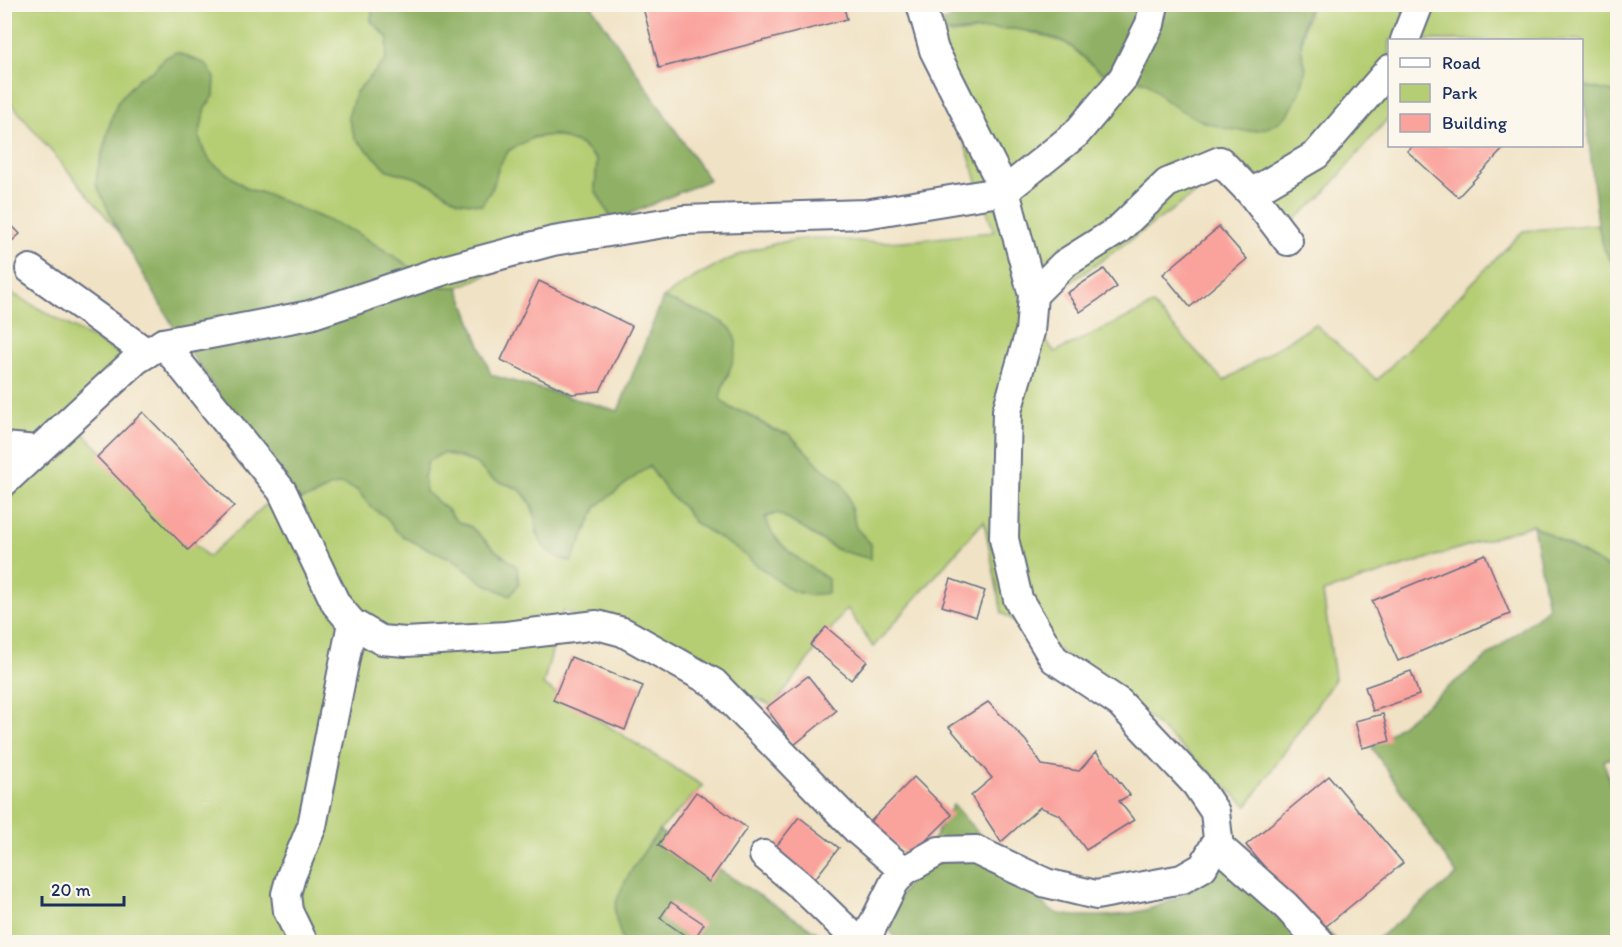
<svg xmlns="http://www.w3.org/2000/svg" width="1622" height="947" font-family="Itim,sans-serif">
	<rect width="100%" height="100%" fill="#fbf7ec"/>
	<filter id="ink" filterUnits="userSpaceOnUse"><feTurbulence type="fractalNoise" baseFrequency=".0167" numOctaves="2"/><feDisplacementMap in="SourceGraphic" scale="12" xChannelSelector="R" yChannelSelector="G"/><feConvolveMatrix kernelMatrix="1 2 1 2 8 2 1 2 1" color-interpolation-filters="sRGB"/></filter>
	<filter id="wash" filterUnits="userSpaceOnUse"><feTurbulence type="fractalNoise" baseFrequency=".008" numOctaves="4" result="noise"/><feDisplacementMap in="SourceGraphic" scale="24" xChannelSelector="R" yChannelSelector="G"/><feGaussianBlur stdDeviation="1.35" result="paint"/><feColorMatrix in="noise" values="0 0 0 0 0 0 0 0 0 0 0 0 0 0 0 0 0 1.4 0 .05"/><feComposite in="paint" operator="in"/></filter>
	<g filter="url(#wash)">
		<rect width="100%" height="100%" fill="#f0e2c4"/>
		<g fill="#b5ce73" stroke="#687e68" stroke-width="1.5">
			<path d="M4,5H373L371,21L388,38L386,60L356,92L355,138L388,170L414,177L434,186L493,187C496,174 499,158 510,150C529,134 560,131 580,144C586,148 592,155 597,161L595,190L613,221L458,287H443L428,281L405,263L355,232L266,194L248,189L211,162L204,152L199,136L205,108L214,96L189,58L176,52L163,59L153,71L139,78L118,101L112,117L98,169L96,184L119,232L5,96Z"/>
			<path d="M1311,5H1617V90L1613,92L1582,85V40H1390L1389,117L1322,196L1278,234L1217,178L1025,315L1055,352L1153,305L1224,381L1315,324L1377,380L1523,231L1598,224L1604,249L1617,271V573L1532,525L1323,592L1335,679L1247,806L1118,690L1002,613L984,521L873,647L847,608L773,706L563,610L543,685L703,786L659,831L635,867L621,934L623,942H5L4,289L135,362L81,431L208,557L283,489L314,496L328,487L342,484L357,490L371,507L386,517L395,530L425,548L439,552L456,561L468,572L505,557L495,550L471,527L456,521L448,510L426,492L424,477L428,461L443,453L476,463L491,478L521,490L530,503L536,519L537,534L571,562L597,506L649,466L669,494L685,509L694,522L740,551L754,563L793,591L828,593L827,579C802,561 777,548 764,518L778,513L838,550L871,544L856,528L841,482L822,468L789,434L773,430L746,413L732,409L720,399L721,387L729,374L720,321L663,298C709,265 758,241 815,238C838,237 858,243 879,242C917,242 956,235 994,232L928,32L951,34L999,28L1019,29L1041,35L1066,43L1103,72L1148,82L1165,99L1203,122L1287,115L1299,91L1306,68L1301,48L1304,27Z"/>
		</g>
		<g fill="#90b165" stroke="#567062" stroke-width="1.5">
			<path d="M373,5H591L709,180L613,221L595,190L597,160L580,144L555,135L534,137L509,150L499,166L493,187L482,205L458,201L434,186L414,177L388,170L355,138L348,117L356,92L386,60L388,38L371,21Z"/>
			<path d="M971,5H1311C1304,14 1300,36 1301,48C1301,54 1304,60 1305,66C1307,77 1294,108 1286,116C1253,148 1196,122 1165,100C1159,95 1155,88 1149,84C1139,76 1115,79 1101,72C1088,64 1079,51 1066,43C1059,39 1048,37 1040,34C999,22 968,35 928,32Z"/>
			<path d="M176,52L206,64L215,78L214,96L205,108L199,136L204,152L211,162L248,189L266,194L355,232L405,263L428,281L443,287H458L491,375L618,411L663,298C677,303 723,319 731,329C733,332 737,342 736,346C735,365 722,381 720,399L732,409L746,413L773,430L789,434L822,468L841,482L848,496L856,528L871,544V559L838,550L778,513L765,517C774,548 804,562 828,579V593L809,595L793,591L754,563L740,551L694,522L685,509L669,494L649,466L597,506L571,562C519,548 550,517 521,491C514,484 500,484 491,478C486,475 482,469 478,465C469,458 454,456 443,453L428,461L424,477L426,492L448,510L456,521L471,527L495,550L517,567L519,584L510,596L482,582L456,561L409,540L395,530L386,517L371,507L357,490L342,484L329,487L314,496L298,500L283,489L176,331L119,232L96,184L98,169L112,117L118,101L139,78L153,71L163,59Z"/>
			<path d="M1583,86L1613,92L1617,90V271L1604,249L1598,224Z"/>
			<path d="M1533,525L1617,573V757L1604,760L1617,811V942H1373L1457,875L1372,748L1548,608Z"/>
			<path d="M953,805C975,830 998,854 1021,879C1030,888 1039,901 1049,909C1057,915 1075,916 1084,916C1147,919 1192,898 1234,853L1339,942H898L885,923Z"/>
			<path d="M659,831L821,935L825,942H623C621,933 614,919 615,910C617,887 645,850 659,831Z"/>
		</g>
		<g id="blocks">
			<g fill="#faa29c">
				<path d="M642,4H843L847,19L659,68Z"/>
				<path d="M1413,146H1506L1458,197L1407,151Z"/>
				<path d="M4,217L20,234L4,248Z"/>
				<path d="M1219,227L1247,259L1190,307L1163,274Z"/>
				<path d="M1104,269L1117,287L1080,312L1067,293Z"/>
				<path d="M539,281L632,326L600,391L572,394L501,360Z"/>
				<path d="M143,412L234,506L188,550L97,457Z"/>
				<path d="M1485,554L1510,614L1398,661L1372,601Z"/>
				<path d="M951,579L985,591L976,617L942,606Z"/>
				<path d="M826,627L867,661L851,680L810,645Z"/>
				<path d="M571,657L643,686L625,730L553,700Z"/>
				<path d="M1411,671L1419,695L1373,711L1365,687Z"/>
				<path d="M808,676L836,711L794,745L766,708Z"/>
				<path d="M988,702L1026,741L1042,765L1079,771L1096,752L1130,795L1119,801L1134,820L1086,850L1060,815L1040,807L1001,842L971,796L992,778L949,727Z"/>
				<path d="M1383,714L1390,741L1362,748L1355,721Z"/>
				<path d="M1329,776L1403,863L1319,932L1246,845Z"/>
				<path d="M914,777L952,815L909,857L870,822Z"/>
				<path d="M696,792L747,828L709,882L658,845Z"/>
				<path d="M799,817L839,848L814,880L774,849Z"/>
				<path d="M671,902L704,924L693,941L660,918Z"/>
			</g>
		</g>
	</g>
	<g filter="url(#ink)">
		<use href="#blocks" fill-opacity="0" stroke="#666e82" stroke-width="1.5"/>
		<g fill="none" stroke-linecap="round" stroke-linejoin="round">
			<defs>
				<g id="minor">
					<path d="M1405,40L1419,4"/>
					<path d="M1251,193L1316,155L1390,69"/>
					<path d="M30,269L147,353"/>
					<path d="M1033,295L1064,264L1118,230L1167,183L1220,161L1251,193L1288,241"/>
					<path d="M163,343L282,491L336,604L352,623L381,640L406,642L506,636L597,625L623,632L714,683L858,831L904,871"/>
					<path d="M4,447L37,450"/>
					<path d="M4,482L136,360L163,343L310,315L448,269L553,241L683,220L865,214L1005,191L1076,134L1123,78L1150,24L1154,4"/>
					<path d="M1216,844L1286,906L1320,942"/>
					<path d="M764,855L801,886L859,942"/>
					<path d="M303,942L288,911L286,894L291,876L312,826L352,623"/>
					<path d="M867,942L871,929L894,883L904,871L939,851L975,850L1046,883L1096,895L1182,879L1203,867L1218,839L1215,812L1196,784L1120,703L1054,659L1018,599L1004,539L1007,411L1030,332L1033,295L1005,191L934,50L921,4"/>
				</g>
			</defs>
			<use href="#minor" stroke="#666e82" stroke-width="32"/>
			<use href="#minor" stroke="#fff" stroke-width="28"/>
		</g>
	</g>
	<rect width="1622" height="947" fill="none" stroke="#fbf7ec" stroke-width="24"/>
	<rect x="1388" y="39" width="195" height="108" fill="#fbf7ec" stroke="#a1a7b3" stroke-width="1.5"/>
	<rect x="1400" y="58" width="30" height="9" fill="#ffffff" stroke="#a1a7b3" stroke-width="1.5"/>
	<text x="1442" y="69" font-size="18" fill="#1b2f5e">Road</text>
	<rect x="1400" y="84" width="30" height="18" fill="#b5ce73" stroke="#a1a7b3" stroke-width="1.5"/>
	<text x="1442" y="99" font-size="18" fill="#1b2f5e">Park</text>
	<rect x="1400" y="114" width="30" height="18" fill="#faa29c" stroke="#a1a7b3" stroke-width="1.5"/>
	<text x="1442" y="129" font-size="18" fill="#1b2f5e">Building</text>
	<path d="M42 896v9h82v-9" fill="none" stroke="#1b2f5e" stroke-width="3"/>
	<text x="51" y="896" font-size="18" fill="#1b2f5e" stroke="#fbf7ec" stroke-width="4.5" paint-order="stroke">20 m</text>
</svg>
